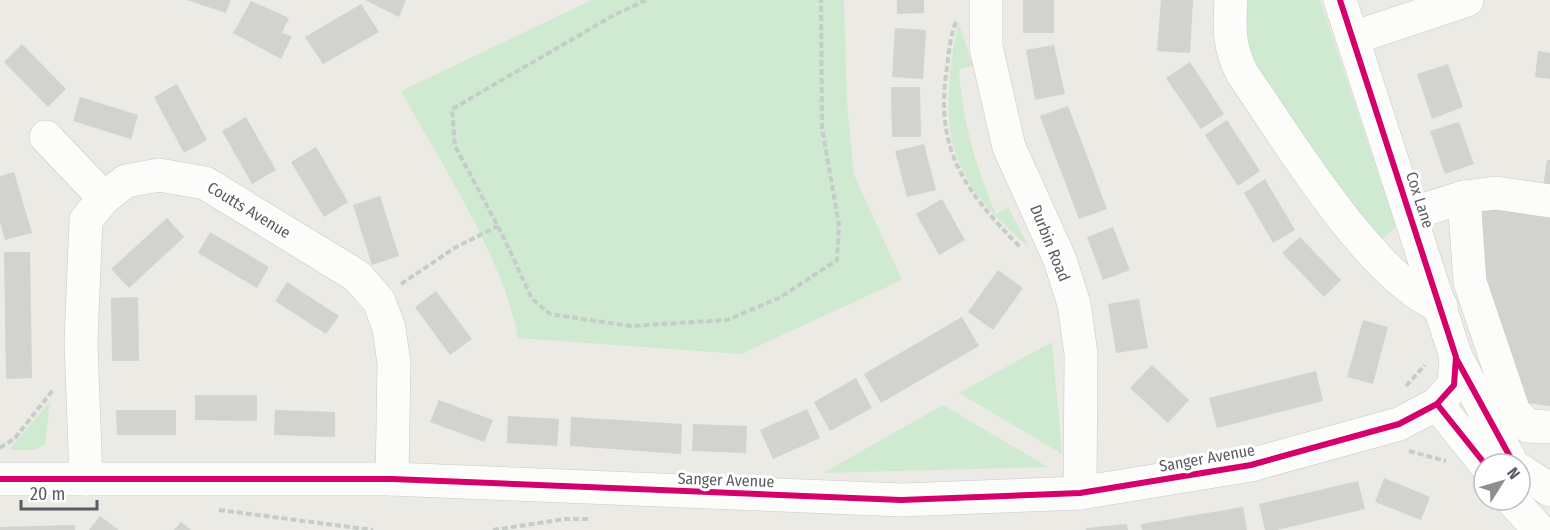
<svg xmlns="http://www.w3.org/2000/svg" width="1550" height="530" font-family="'Fira Sans Condensed',sans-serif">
	<rect width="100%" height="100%" fill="#ebeae4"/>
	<g fill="#d0e9d1">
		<path d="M592,0H844L847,104L854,175L902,280L741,354L518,338C503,256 441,164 401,91Z"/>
		<path d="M1243,0H1320L1396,227L1380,241L1243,55Z"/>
		<path d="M958,22L973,66L959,69C962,121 976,167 996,214L1008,207L1029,247C944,175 938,129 958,22Z"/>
		<path d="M1052,342L1062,454L959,393Z"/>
		<path d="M50,401L45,444L36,450H9Z"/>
		<path d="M943,405L1048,467L823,473Z"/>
	</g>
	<g fill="#d2d2ce">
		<path d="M187,0H231L226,13Z"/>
		<path d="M365,0H406L399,17Z"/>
		<path d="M897,0H924V13L897,14Z"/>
		<rect x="1023" y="0" width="31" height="33"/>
		<path d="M1161,0H1193L1190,53L1157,51Z"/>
		<path d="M251,1L289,18L282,33L292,36L281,59L233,33Z"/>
		<path d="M361,4L379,32L323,64L305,37Z"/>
		<path d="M895,28L926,30L923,79L892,77Z"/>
		<path d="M22,44L66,89L48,107L4,62Z"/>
		<path d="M1054,45L1065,94L1035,100L1026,50Z"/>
		<path d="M1538,51L1550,53V79L1535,77Z"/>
		<path d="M1190,62L1224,114L1201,129L1166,78Z"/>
		<path d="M1448,64L1463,107L1432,119L1417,74Z"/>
		<path d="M177,84L207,140L184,153L154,97Z"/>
		<path d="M891,87H920L921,137H892Z"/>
		<path d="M80,97L138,115L131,139L73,121Z"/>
		<path d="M1068,106L1107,209L1079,219L1040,116Z"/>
		<path d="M246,117L276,170L252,184L222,131Z"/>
		<path d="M1227,120L1260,171L1238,186L1205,135Z"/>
		<path d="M1459,122L1474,164L1445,174L1430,131Z"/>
		<path d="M924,144L936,190L907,197L895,151Z"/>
		<path d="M316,147L348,202L324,217L291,162Z"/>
		<path d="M1547,160H1550V188L1543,187Z"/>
		<path d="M14,172L32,233L5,240L0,222V176Z"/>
		<path d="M1265,179L1295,230L1273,243L1244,193Z"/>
		<path d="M380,196L399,256L372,265L353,205Z"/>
		<path d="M942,199L965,240L939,255L916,214Z"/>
		<path d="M1483,206L1550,215V406L1521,402L1478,263Z"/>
		<path d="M167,218L184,237L129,288L111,269Z"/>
		<path d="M1113,227L1130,270L1103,280L1087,237Z"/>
		<path d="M210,232L269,267L257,288L198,253Z"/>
		<path d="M1300,237L1341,280L1324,297L1282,253Z"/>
		<path d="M4,252H30L32,378L6,379Z"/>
		<path d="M998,270L1023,288L993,330L968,312Z"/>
		<path d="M287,282L339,316L326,334L275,301Z"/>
		<path d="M436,291L472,339L450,355L415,307Z"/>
		<path d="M138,297L139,361H112L111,298Z"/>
		<path d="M1139,299L1148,348L1116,353L1108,304Z"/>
		<path d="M962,317L979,346L881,403L864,374Z"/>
		<path d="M1363,320L1388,327L1373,384L1347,377Z"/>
		<path d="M1152,365L1189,400L1168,423L1130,388Z"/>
		<path d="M1316,371L1323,401L1217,428L1209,398Z"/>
		<path d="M856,378L872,408L830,431L814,402Z"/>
		<path d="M195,395H257V421L195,420Z"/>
		<path d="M439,400L493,420L484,442L430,422Z"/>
		<path d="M807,409L820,438L773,459L760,430Z"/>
		<path d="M116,410H176V435H117Z"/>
		<path d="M275,410L335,412V437L274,435Z"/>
		<path d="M508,416L559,419L557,446L507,443Z"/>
		<path d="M571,417L682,424L681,454L570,446Z"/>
		<path d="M693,424L747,426L746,453L692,451Z"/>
		<path d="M1384,478L1430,497L1421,520L1375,502Z"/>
		<path d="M1358,481L1365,509L1277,530H1265L1259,504Z"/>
		<path d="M1243,507L1247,530H1142L1141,524Z"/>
		<path d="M100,516L119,530H89Z"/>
		<path d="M181,522L191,530H174Z"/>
		<path d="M1127,524L1128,530H1086V528Z"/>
		<path d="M75,525V530H0V527Z"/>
	</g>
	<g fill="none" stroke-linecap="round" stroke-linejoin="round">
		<defs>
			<g id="minor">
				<path d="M986,0V47L1009,147L1060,260L1074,304L1081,354L1080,493"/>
				<path d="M1231,0C1229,28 1229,48 1242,73C1284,134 1373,282 1441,306"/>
				<path d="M1353,38L1467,0"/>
				<path d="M46,137L104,198"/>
				<path d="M1464,197L1470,282L1514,412L1528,426L1550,427"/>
				<path d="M1411,214L1464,197L1496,193L1550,201"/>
				<path d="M1456,357L1510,460"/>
				<path d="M1437,404L1485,464"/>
				<path d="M1520,470L1550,490"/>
				<path d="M0,479H392L901,500L1080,493L1251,465L1399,424L1437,404L1454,385L1456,357L1340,0"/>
				<path d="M86,479L81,342L86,220L104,198L126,181L159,175L205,183L357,276L379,301L389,328L394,363L392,479"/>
				<path d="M1512,500L1539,530"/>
			</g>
		</defs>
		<use href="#minor" stroke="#c8c9c8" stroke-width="34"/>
		<g stroke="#c6ccca" stroke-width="4" stroke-dasharray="6 3" stroke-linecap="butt">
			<path d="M646,0L614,15L452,109L455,146L502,234L532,299L550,314L630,326L727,320L779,298L837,260L839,225L822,128L821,0"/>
			<path d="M956,22C950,36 949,53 947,67C934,150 965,191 1020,247"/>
			<path d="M401,284L456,247L498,226"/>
			<path d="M1406,386L1425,365"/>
			<path d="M0,448L15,438L53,390"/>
			<path d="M1409,451L1446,461"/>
			<path d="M219,510L373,530"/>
			<path d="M493,530L565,519H588"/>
		</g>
		<use href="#minor" stroke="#fcfcfb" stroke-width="33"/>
		<defs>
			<g id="cycleway">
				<path d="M1457,360L1514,464"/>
				<path d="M1437,404L1485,464"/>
				<path d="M0,479H392L901,500L1080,493L1251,465L1399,424L1437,404L1454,385L1456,357L1340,0"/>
			</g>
		</defs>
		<use href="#cycleway" stroke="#fff" stroke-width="10"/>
		<use href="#cycleway" stroke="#d6006c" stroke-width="6"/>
	</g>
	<g text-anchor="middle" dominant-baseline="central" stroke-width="6" stroke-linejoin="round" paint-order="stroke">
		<g font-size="16" fill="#595c63" stroke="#fff">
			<text transform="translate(1420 200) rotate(72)">Cox Lane</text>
			<text transform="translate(249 210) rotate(31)">Coutts Avenue</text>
			<text transform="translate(1050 243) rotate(68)">Durbin Road</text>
			<text transform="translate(1207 458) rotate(-10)">Sanger Avenue</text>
			<text transform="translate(726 480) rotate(2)">Sanger Avenue</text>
		</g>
	</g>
	<g transform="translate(1502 482) rotate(53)"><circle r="28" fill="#ffffff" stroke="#bdbec1" stroke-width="1.5"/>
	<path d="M0-4.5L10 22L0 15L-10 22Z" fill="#8c8e90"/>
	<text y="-9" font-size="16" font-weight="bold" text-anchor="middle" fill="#595c63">N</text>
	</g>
	<path d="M21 500v9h76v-9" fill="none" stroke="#595c63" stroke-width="3"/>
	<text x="30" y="500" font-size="18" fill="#595c63" stroke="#ffffff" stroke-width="4.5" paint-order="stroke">20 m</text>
</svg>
